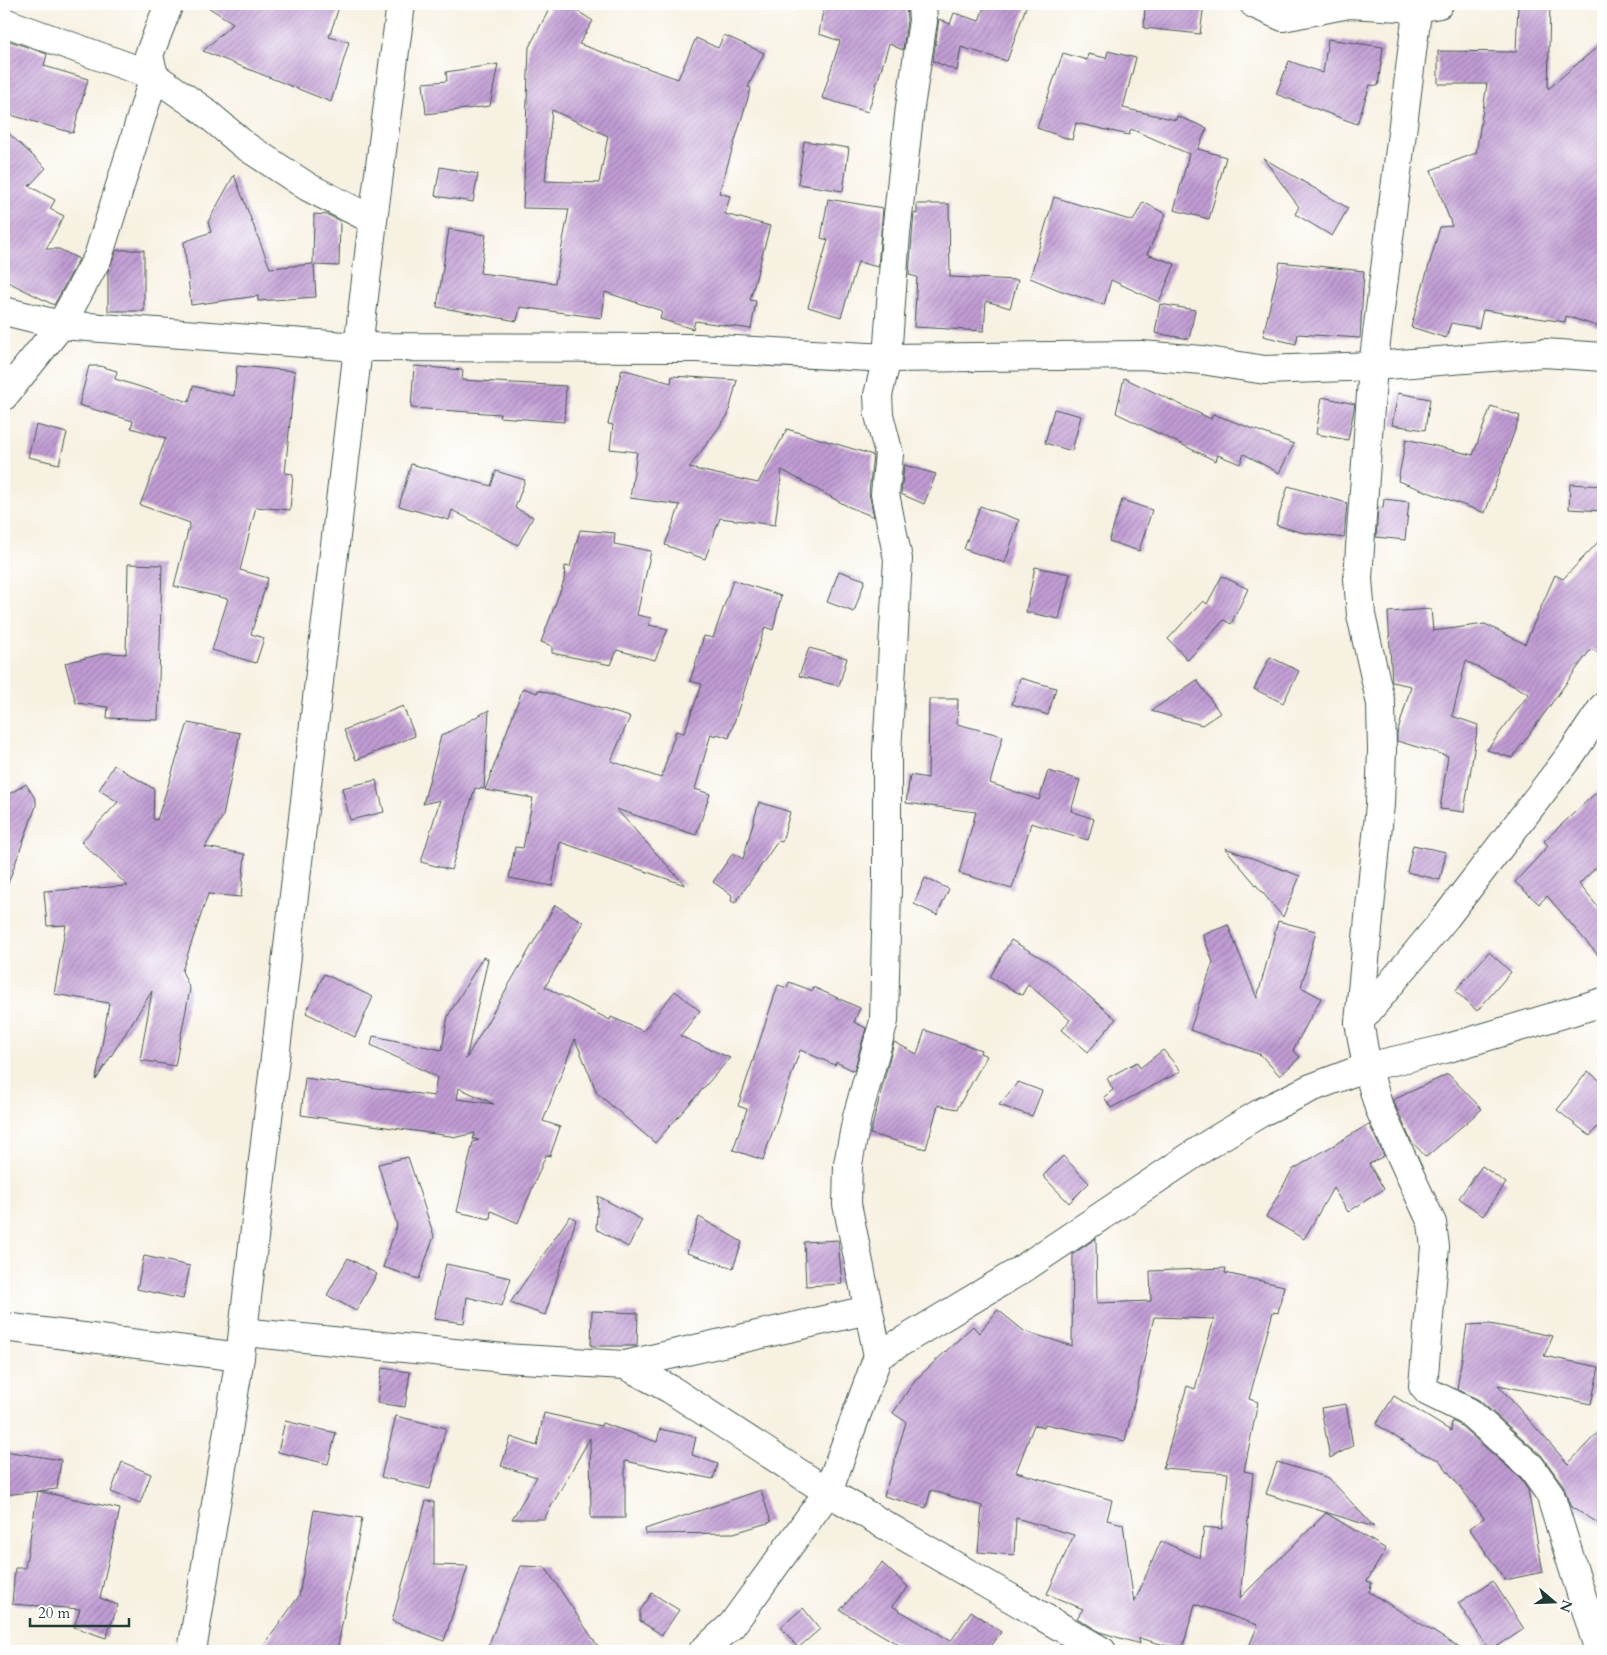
<svg xmlns="http://www.w3.org/2000/svg" width="1607" height="1655" font-family="Cardo,serif">
	<defs>
		<pattern id="building-hatch" width="6" height="6" patternUnits="userSpaceOnUse" patternTransform="scale(1.25)"><rect width="6" height="6" fill="#c19cd4"/><path d="M-1 1l2-2M0 6l6-6M5 7l2-2" fill="none" stroke="#9c80ad"/></pattern>
	</defs>
	<rect width="100%" height="100%" fill="#fff"/>
	<filter id="ink" filterUnits="userSpaceOnUse"><feTurbulence type="fractalNoise" baseFrequency=".02" numOctaves="2"/><feDisplacementMap in="SourceGraphic" scale="10" xChannelSelector="R" yChannelSelector="G"/><feConvolveMatrix kernelMatrix="1 2 1 2 8 2 1 2 1" color-interpolation-filters="sRGB"/></filter>
	<filter id="wash" filterUnits="userSpaceOnUse"><feTurbulence type="fractalNoise" baseFrequency=".0096" numOctaves="4" result="noise"/><feDisplacementMap in="SourceGraphic" scale="20" xChannelSelector="R" yChannelSelector="G"/><feGaussianBlur stdDeviation="1.12" result="paint"/><feColorMatrix in="noise" values="0 0 0 0 0 0 0 0 0 0 0 0 0 0 0 0 0 1.4 0 .05"/><feComposite in="paint" operator="in"/></filter>
	<g filter="url(#wash)">
		<rect width="100%" height="100%" fill="#f7f1e1"/>
		<g id="blocks">
			<g fill="url(#building-hatch)" fill-rule="evenodd">
				<path d="M203,4H340L329,37L349,42L331,102L203,51L233,23Z"/>
				<path d="M552,4H567L593,21L579,44L678,79L696,38L718,48L724,35L764,53L748,87L751,88L719,193L730,196L725,214L770,226L750,300L756,301L751,329L695,321L693,329L660,319L662,311L605,292L602,318L520,307L517,321L437,307L449,229L486,235L480,273L555,283L569,209L523,208L529,47ZM552,110L608,136L599,183L545,181Z"/>
				<path d="M824,4H900L906,6L907,20L903,50L889,44L868,112L822,98L840,41L819,34Z"/>
				<path d="M985,4H1027L1007,61L961,47L957,71L933,61L939,19L950,24L954,13L979,21Z"/>
				<path d="M1145,4H1204L1200,34L1144,28Z"/>
				<path d="M1518,4H1550L1548,89L1603,42V328L1566,316L1565,322L1483,310L1479,328L1451,323L1446,338L1411,327L1440,227L1452,226L1431,170L1476,153L1487,84H1438V51L1516,52Z"/>
				<path d="M4,39L47,54L44,66L88,79L73,133L4,113Z"/>
				<path d="M1328,39L1383,47L1378,86L1370,85L1357,124L1276,94L1289,61L1323,73Z"/>
				<path d="M1108,51L1136,58L1123,108L1176,120L1177,116L1207,128L1198,149L1226,157L1209,219L1174,210L1189,154L1131,129L1129,135L1076,123L1072,140L1037,128L1063,53L1087,60L1088,54L1106,58Z"/>
				<path d="M498,64L490,106L426,114L423,83L447,81L446,72Z"/>
				<path d="M4,129L46,168L29,186L55,200L50,209L64,216L46,249H59L79,259L54,305L4,280Z"/>
				<path d="M804,141L849,148L843,191L798,184Z"/>
				<path d="M1263,158L1348,208L1332,236L1295,214L1299,207Z"/>
				<path d="M440,167L478,174L473,202L435,196Z"/>
				<path d="M234,175L270,268L313,264L314,214L328,215L340,221L339,266L314,265L316,297L258,301V296L191,305L184,242L211,232L208,222Z"/>
				<path d="M1054,197L1133,221L1143,202L1166,214L1147,254L1175,264L1159,302L1111,280L1104,305L1059,290L1030,278Z"/>
				<path d="M828,199L883,208L878,267L858,262L841,317L808,307L828,240L821,238Z"/>
				<path d="M917,204H949L950,277L1018,280L1010,308L986,301L984,331L914,327L917,277L909,275L914,213L917,214Z"/>
				<path d="M117,250H144V311H108V271Z"/>
				<path d="M1280,262L1364,271L1360,338L1298,334L1296,344L1263,336Z"/>
				<path d="M1160,304L1195,310L1189,339L1155,333Z"/>
				<path d="M89,366H100L117,371L115,379L189,402L193,386L234,396L237,366L295,371L285,473L293,474L290,510L256,507L240,570L268,578L251,634L264,638L256,663L212,650L228,599L174,586L190,523L140,505L166,438L131,428L133,421L79,405Z"/>
				<path d="M414,366L463,370L462,380L566,386L564,422L499,417L500,414L411,408Z"/>
				<path d="M622,369L671,383L672,376L737,380L728,415L689,468L758,483L787,429L873,455L869,493L874,517L847,506L782,470L775,525L720,518L705,559L665,545L680,505L630,498L637,452L610,449L613,425L608,424Z"/>
				<path d="M1124,378L1211,419L1213,414L1294,444L1279,473L1244,454L1240,464L1218,455L1216,461L1116,413Z"/>
				<path d="M1398,393L1430,399L1425,430L1392,425Z"/>
				<path d="M1322,397L1355,404L1348,440L1316,434Z"/>
				<path d="M1491,406L1520,416L1485,513L1398,481L1406,439L1473,455Z"/>
				<path d="M1054,409L1081,416L1072,451L1045,443Z"/>
				<path d="M36,425L67,433L59,464L28,457Z"/>
				<path d="M411,464L491,486L496,471L525,480L515,508L533,517L518,545L452,510L449,520L399,506Z"/>
				<path d="M904,465L936,474L924,504L901,494Z"/>
				<path d="M1570,484L1603,486V511L1569,509Z"/>
				<path d="M1288,486L1347,503L1344,538L1300,532L1276,525Z"/>
				<path d="M1384,499L1409,502L1405,540L1376,537L1378,507L1383,508Z"/>
				<path d="M1122,500L1152,510L1139,551L1109,541Z"/>
				<path d="M980,506L1019,520L1005,563L964,549Z"/>
				<path d="M580,530L615,533L614,544L651,551L637,615L651,618L649,625L668,629L655,660L617,650L611,665L552,653V646L541,642L564,581L565,566L570,567Z"/>
				<path d="M1603,537V656L1591,649L1512,758L1487,750L1529,694L1466,661L1452,716L1478,725L1464,812L1440,809L1448,756L1397,741V734L1411,686L1392,682L1388,612L1431,609L1433,631L1485,624L1525,644L1555,575L1563,579Z"/>
				<path d="M128,564L162,565L158,720L107,718L108,707L76,703L65,663L106,653L126,654Z"/>
				<path d="M1035,567L1070,574L1059,619L1026,612Z"/>
				<path d="M839,571L865,580L854,612L827,602Z"/>
				<path d="M1222,576L1248,589L1231,624L1224,620L1188,660L1168,639L1203,601L1207,604Z"/>
				<path d="M733,580L781,596L773,630L765,627L729,738L717,734L716,736L711,734L695,789L710,794L696,835L616,809L685,885L560,842L552,886L509,878L515,847L523,848L533,798L485,790L523,688L537,693L538,690L630,717L611,761L661,778L676,731L684,733L702,684L690,681L704,636L713,638Z"/>
				<path d="M809,648L847,658L839,686L799,676Z"/>
				<path d="M1270,657L1299,671L1283,703L1254,689Z"/>
				<path d="M1020,678L1056,688L1048,715L1012,704Z"/>
				<path d="M1197,680L1220,713L1202,725L1151,711Z"/>
				<path d="M929,699H958L957,724L1003,736L990,783L1039,800L1048,771L1080,780L1071,811L1094,819L1088,840L1031,823L1012,889L959,873L976,812L906,803L910,775L928,778Z"/>
				<path d="M403,706L415,736L356,760L344,730Z"/>
				<path d="M489,710L484,789L475,788L451,870L421,862L440,800L423,804L441,736Z"/>
				<path d="M188,723L240,733L223,816L205,847L245,854L241,897L208,894L182,971L190,989L175,1066L140,1060L152,991L96,1080L109,1003L54,994L66,925L47,926L44,891L128,886L81,842L118,802L99,790L114,765L154,789L153,819L157,820Z"/>
				<path d="M376,780L384,812L350,820L342,788Z"/>
				<path d="M26,784L36,800V806L7,886L4,885V797Z"/>
				<path d="M1603,786V861L1579,884L1603,913V961L1547,896L1539,904L1515,882L1548,846L1544,841Z"/>
				<path d="M759,802L790,812L782,842L778,841L735,903L731,901L732,895L713,882L733,853L743,859Z"/>
				<path d="M1413,845L1446,852L1440,880L1407,872Z"/>
				<path d="M1225,848L1300,876L1283,917Z"/>
				<path d="M925,878L949,889L937,915L914,904Z"/>
				<path d="M555,905L583,922L545,987L610,1020L611,1017L643,1031L675,991L700,1011L680,1036L730,1058L655,1143L597,1093L575,1039L543,1121L560,1127L550,1156L546,1155L518,1223L491,1211L490,1219L457,1212L473,1142L479,1140L473,1139L475,1133L457,1137L301,1115L305,1078L434,1096L437,1077L371,1045L373,1036L442,1050L448,1016L483,957L488,959L466,1059ZM459,1088L494,1104L457,1099Z"/>
				<path d="M1278,921L1316,931L1301,987L1321,998L1293,1050L1300,1057L1280,1076L1261,1055L1190,1030L1213,962L1203,935L1228,925L1257,998Z"/>
				<path d="M1011,940L1050,963L1116,1019L1088,1052L1062,1030L1070,1020L1028,984L1022,995L990,977Z"/>
				<path d="M1489,952L1511,972L1477,1011L1455,991Z"/>
				<path d="M324,974L373,997L355,1037L306,1013Z"/>
				<path d="M789,982L813,991V987L860,1008L854,1022L866,1028L854,1071L836,1062L835,1065L800,1050L763,1160L733,1150L747,1109L738,1106L778,985L787,988Z"/>
				<path d="M925,1030L981,1050L980,1053L987,1056L957,1109L938,1105L926,1149L870,1134L894,1042L917,1054Z"/>
				<path d="M1163,1050L1181,1071L1111,1108L1104,1097L1113,1090L1107,1078L1137,1062L1140,1068Z"/>
				<path d="M1588,1071L1603,1083V1119L1590,1136L1557,1110Z"/>
				<path d="M1448,1074L1482,1109L1426,1157L1411,1141L1393,1100Z"/>
				<path d="M1018,1082L1042,1091L1032,1116L999,1105Z"/>
				<path d="M1369,1124L1384,1156L1369,1164L1384,1189L1348,1212L1333,1188L1304,1239L1266,1217L1292,1170Z"/>
				<path d="M1063,1156L1089,1183L1069,1203L1043,1176Z"/>
				<path d="M408,1157L434,1236L419,1279L383,1267L397,1225L378,1164Z"/>
				<path d="M1482,1166L1506,1183L1483,1216L1459,1198Z"/>
				<path d="M598,1196L642,1220L628,1247L596,1229Z"/>
				<path d="M570,1216L576,1220L545,1315L510,1303Z"/>
				<path d="M699,1217L742,1242L733,1268L687,1253Z"/>
				<path d="M1096,1238L1097,1303L1151,1301L1150,1271L1226,1268L1225,1273L1284,1286L1278,1313L1273,1312L1249,1399L1258,1402L1244,1471L1253,1473L1240,1598L1326,1513L1386,1549L1367,1581L1372,1583L1369,1592L1465,1651H1247L1258,1625L1195,1604L1182,1650L1139,1638L1140,1644L1100,1632L1077,1618L1083,1609L1047,1594L1074,1535L1016,1518L1014,1555L978,1552L982,1506L931,1490L926,1508L884,1496L906,1422L893,1413L915,1380L973,1326L979,1333L998,1310L1024,1331L1072,1346L1073,1254ZM1154,1317L1214,1319L1195,1389L1187,1386L1163,1468L1228,1473L1222,1529L1204,1527L1200,1558L1161,1541L1134,1603L1123,1524L1107,1520L1112,1500L1016,1472L1034,1425L1044,1428L1045,1424L1125,1441Z"/>
				<path d="M838,1240L842,1284L806,1286L804,1242Z"/>
				<path d="M144,1256L190,1266L183,1299L137,1289Z"/>
				<path d="M348,1258L377,1274L356,1311L327,1295Z"/>
				<path d="M446,1264L511,1278L502,1306L467,1297L464,1323L434,1319Z"/>
				<path d="M592,1311L638,1313L637,1346H591Z"/>
				<path d="M1490,1324L1553,1336L1544,1356L1599,1367L1591,1404L1498,1385L1568,1464L1603,1427V1526L1570,1506L1563,1485L1541,1455L1479,1400L1457,1389L1467,1325Z"/>
				<path d="M382,1368L410,1372L405,1407L377,1403Z"/>
				<path d="M1394,1396L1451,1431L1452,1421L1460,1425L1519,1477L1528,1490L1543,1572L1505,1580L1469,1528L1484,1518L1439,1460L1419,1452L1376,1424Z"/>
				<path d="M1346,1404L1353,1446L1330,1458L1321,1408Z"/>
				<path d="M544,1413L601,1426L602,1423L657,1442L660,1429L696,1437L692,1455L718,1464L713,1479L625,1461V1518H591L590,1438L544,1519H512L537,1477L501,1466L511,1437L537,1446Z"/>
				<path d="M396,1416L446,1428L430,1489L381,1477Z"/>
				<path d="M285,1421L336,1433L328,1464L278,1452Z"/>
				<path d="M4,1451L61,1460L57,1489L4,1495Z"/>
				<path d="M122,1462L151,1474L140,1503L111,1492Z"/>
				<path d="M1277,1462L1329,1478L1374,1527L1266,1494Z"/>
				<path d="M761,1490L771,1522L734,1533L646,1534L645,1529Z"/>
				<path d="M38,1491L120,1509L100,1598L118,1605L106,1638L74,1627L80,1609L12,1604L15,1568H25Z"/>
				<path d="M426,1501L434,1502V1565L468,1566L444,1641L392,1621Z"/>
				<path d="M314,1510L362,1518L337,1651H260L299,1596Z"/>
				<path d="M882,1563L908,1587L892,1606L951,1641L971,1611L1001,1632L988,1651H909L840,1610Z"/>
				<path d="M521,1566L545,1567L601,1651H486Z"/>
				<path d="M1493,1581L1524,1629L1490,1651L1458,1603Z"/>
				<path d="M652,1593L679,1610L662,1635L640,1621V1611Z"/>
				<path d="M803,1608L820,1629L798,1648L781,1627Z"/>
			</g>
		</g>
	</g>
	<g filter="url(#ink)">
		<use href="#blocks" fill-opacity="0" stroke="#3f584e" stroke-width="1"/>
		<g fill="none" stroke-linecap="round" stroke-linejoin="round">
			<defs>
				<g id="minor">
					<path d="M1254,4L1283,17L1349,4L1418,8L1439,4"/>
					<path d="M1418,4L1373,366L1361,532L1358,579L1361,615L1381,704L1382,750L1380,804L1359,1022L1367,1067L1379,1108L1432,1223L1435,1247L1423,1386L1428,1392L1469,1412L1531,1467L1550,1494L1599,1651"/>
					<path d="M4,22L154,76L203,110L244,145L308,187L373,220"/>
					<path d="M4,311L61,325L358,347L697,348L887,358L1141,355L1202,360L1265,370L1373,366L1544,353L1603,357"/>
					<path d="M4,396L61,325L98,257L154,76L149,55L169,4"/>
					<path d="M1359,1022L1446,917L1572,753L1603,707"/>
					<path d="M4,1327L240,1357"/>
					<path d="M243,1332L504,1358L625,1365L670,1389L828,1492L1102,1651"/>
					<path d="M878,1356L847,1204L848,1164L857,1117L884,1021L887,887V752L898,559L885,494L889,454L879,415L878,395L887,358L896,233L910,107L923,21L922,4"/>
					<path d="M625,1365L868,1310"/>
					<path d="M703,1651L732,1625L828,1492L878,1356L1021,1270L1212,1142L1262,1112L1311,1088L1367,1067L1445,1049L1603,1002"/>
				</g>
				<path id="tertiary" d="M192,1651L240,1357L373,220L401,4"/>
			</defs>
			<use href="#minor" stroke="#3f584e" stroke-width="30"/>
			<use href="#tertiary" stroke="#3f584e" stroke-width="30"/>
			<use href="#minor" stroke="#fff" stroke-width="28"/>
			<use href="#tertiary" stroke="#fff" stroke-width="28"/>
		</g>
	</g>
	<rect width="1607" height="1655" fill="none" stroke="#fff" stroke-width="20"/>
	<g transform="translate(1554 1602) rotate(109)" stroke="#ffffff" stroke-width="4" paint-order="stroke">
	<path d="M0-4L9 19L0 12L-9 19Z" fill="#1f3d34"/>
	<text y="-8" font-size="14" font-weight="bold" text-anchor="middle" fill="#1f3d34">N</text>
	</g>
	<path d="M30 1618v8h99v-8" fill="none" stroke="#1f3d34" stroke-width="2.5"/>
	<text x="38" y="1618" font-size="15" fill="#1f3d34" stroke="#ffffff" stroke-width="4" paint-order="stroke">20 m</text>
</svg>
